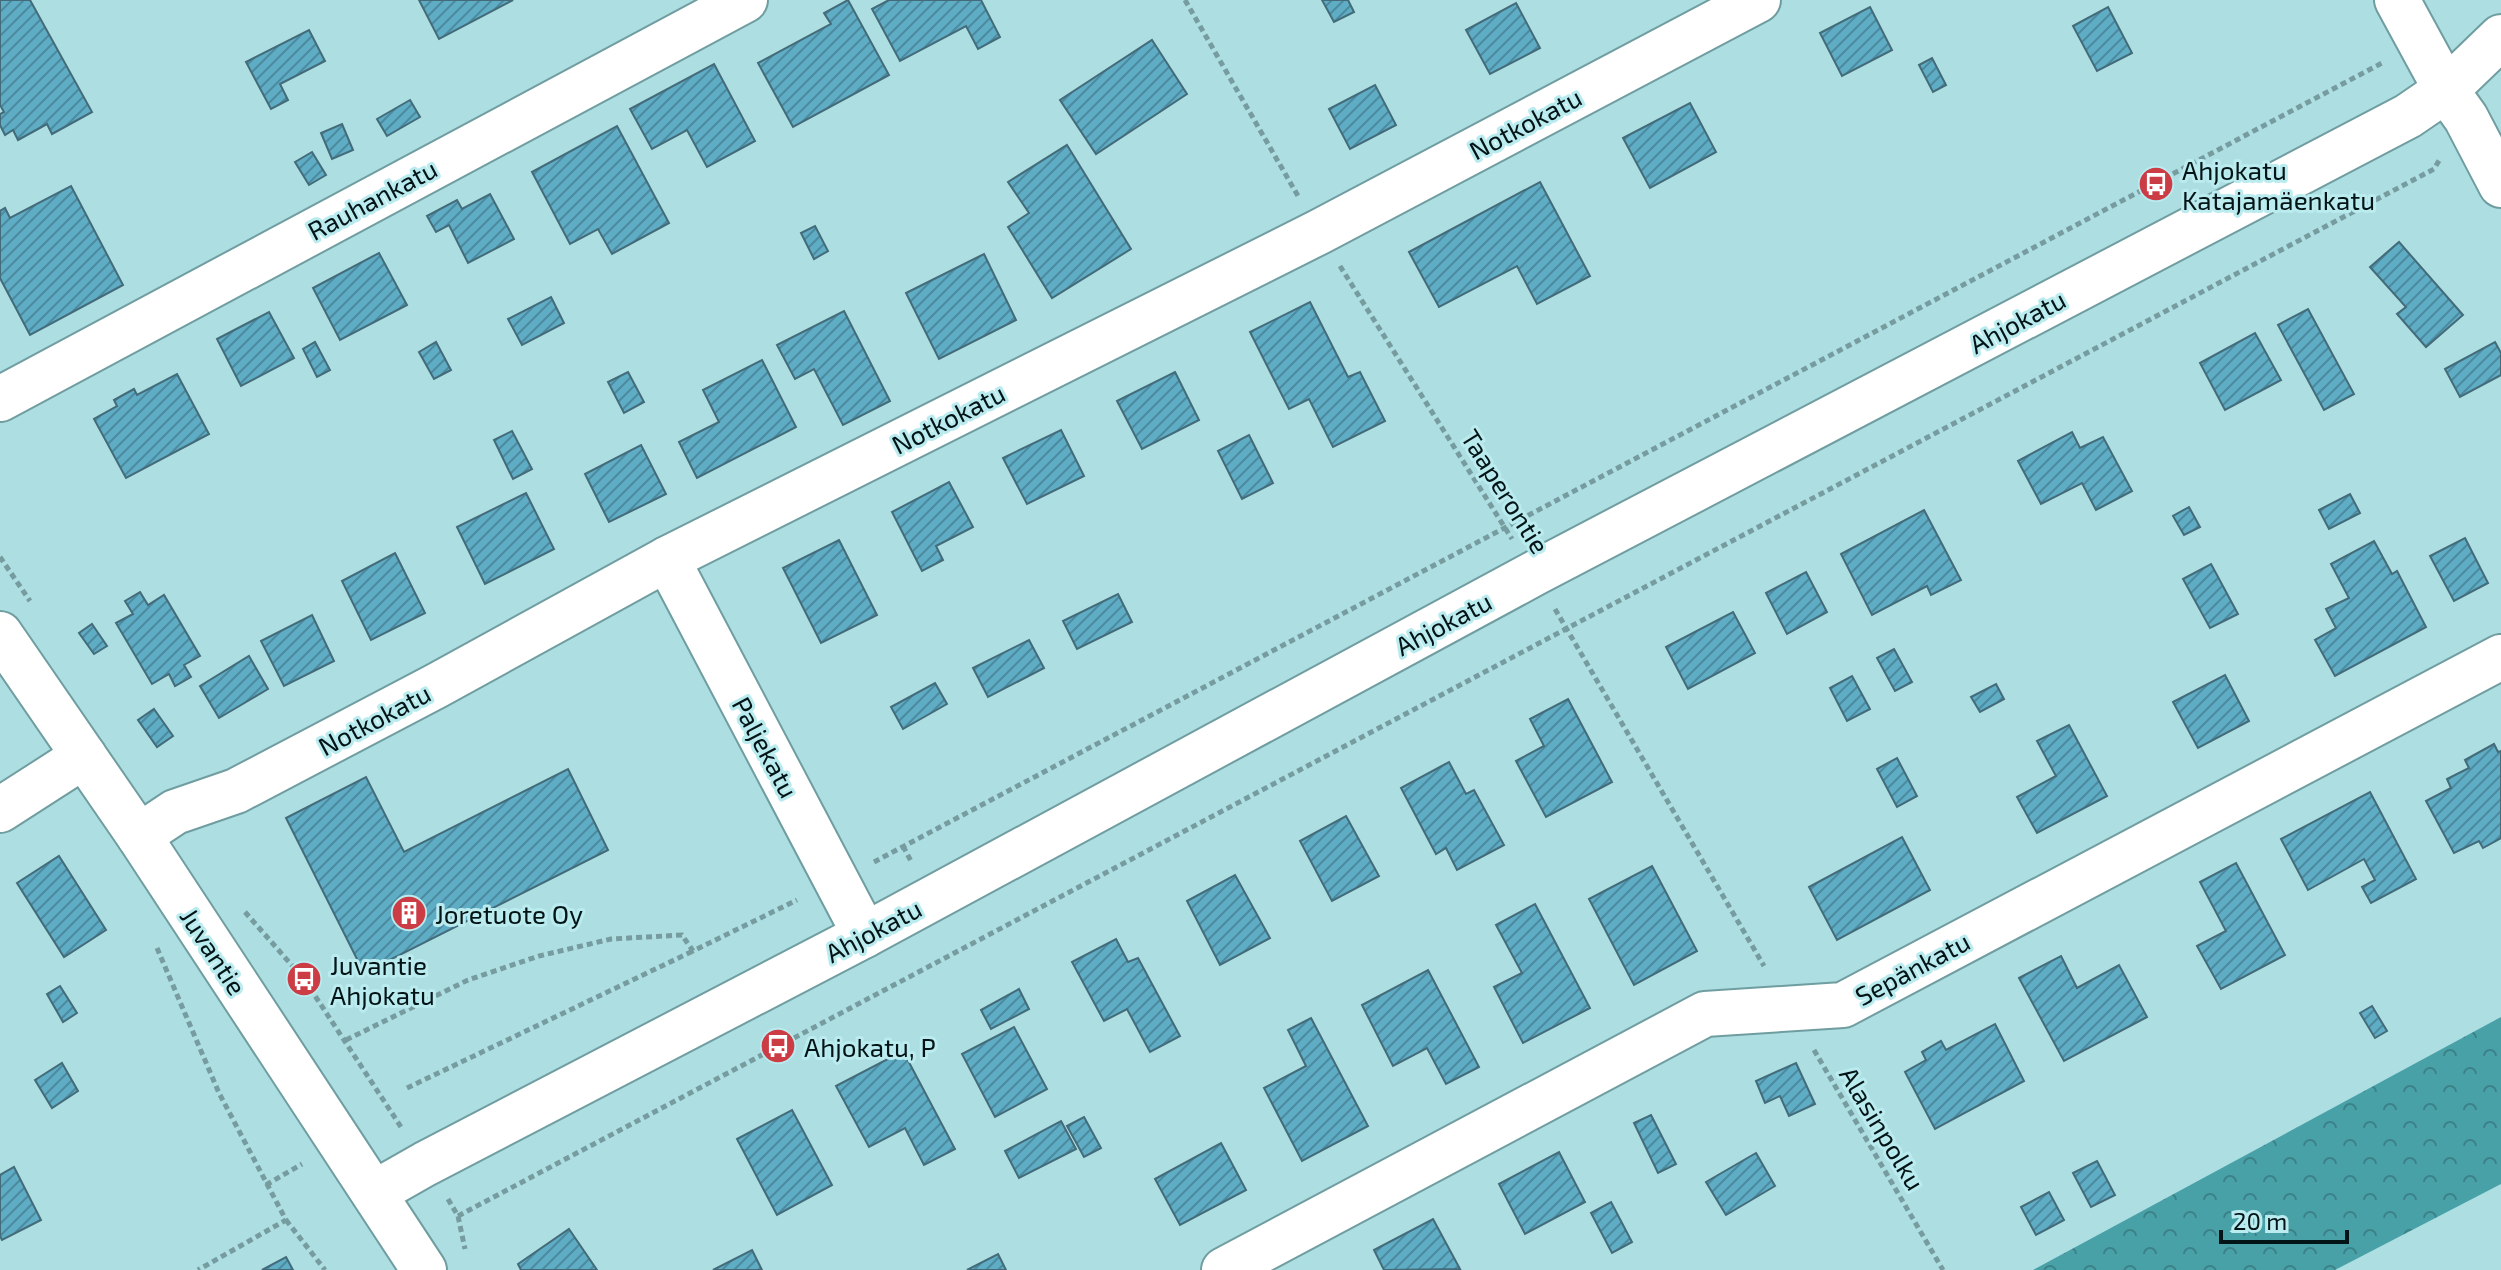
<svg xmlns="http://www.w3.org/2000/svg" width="2501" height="1270" font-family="'Exo 2',sans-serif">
	<defs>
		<pattern id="forest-crowns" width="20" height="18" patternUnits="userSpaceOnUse" patternTransform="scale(2)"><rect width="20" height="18" fill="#49a1a8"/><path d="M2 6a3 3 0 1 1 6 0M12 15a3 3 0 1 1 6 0" fill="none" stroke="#3b8288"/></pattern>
		<pattern id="building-hatch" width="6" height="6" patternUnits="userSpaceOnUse" patternTransform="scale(2)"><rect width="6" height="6" fill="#5facc5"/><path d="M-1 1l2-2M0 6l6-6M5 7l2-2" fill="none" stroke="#4c8b9f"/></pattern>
	</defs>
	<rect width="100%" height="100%" fill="#addee1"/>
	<path fill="url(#forest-crowns)" d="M2501,1017V1184L2335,1270H2033Z"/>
	<g fill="url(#building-hatch)" stroke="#436b79" stroke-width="2">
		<path d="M0,0H30L92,112L52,134L47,124L18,140L13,130L5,135L0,125V114L4,112L0,105Z"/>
		<path d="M419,0H513L439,39Z"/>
		<path d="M848,0L889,75L793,127L758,63L831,24L824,13Z"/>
		<path d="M889,0H981L1000,37L978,49L966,26L900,61L872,9Z"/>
		<path d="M1322,0H1348L1354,12L1334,22Z"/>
		<path d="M1516,3L1540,48L1490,74L1466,30Z"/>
		<path d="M1870,7L1892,50L1842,76L1820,33Z"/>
		<path d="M2108,7L2132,53L2097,71L2073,26Z"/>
		<path d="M309,30L325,61L280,84L288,100L271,109L246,62Z"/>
		<path d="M1152,40L1187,94L1096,154L1060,100Z"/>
		<path d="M1932,58L1946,85L1933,92L1919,65Z"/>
		<path d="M714,64L755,141L707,167L687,130L652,149L630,109Z"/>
		<path d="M1375,85L1396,125L1350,149L1329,109Z"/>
		<path d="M410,100L420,117L387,136L377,119Z"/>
		<path d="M1690,103L1716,152L1650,188L1623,138Z"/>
		<path d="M342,124L353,150L332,159L321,133Z"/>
		<path d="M617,126L669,223L612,254L598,229L570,244L532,172Z"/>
		<path d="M1067,145L1131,249L1052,298L1008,227L1029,213L1008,182Z"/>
		<path d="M312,152L326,175L309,185L295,162Z"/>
		<path d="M1540,182L1590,276L1537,304L1517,266L1439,307L1409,252Z"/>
		<path d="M71,186L123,285L30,335L0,278V211L5,208L10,218Z"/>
		<path d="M490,194L514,239L468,263L449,225L436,232L427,216L457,200L462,209Z"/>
		<path d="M815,226L828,251L814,259L801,233Z"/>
		<path d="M2399,242L2463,315L2426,347L2397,314L2406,307L2370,267Z"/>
		<path d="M379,253L407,305L340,340L313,288Z"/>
		<path d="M984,254L1016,320L939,359L906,293Z"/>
		<path d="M551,297L564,323L522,345L508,319Z"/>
		<path d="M1310,302L1348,377L1360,372L1385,421L1333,447L1309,399L1289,409L1250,332Z"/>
		<path d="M2308,309L2354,394L2324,410L2278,325Z"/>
		<path d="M844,311L890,401L843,425L814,369L795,379L777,345Z"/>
		<path d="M269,312L294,358L241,386L217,339Z"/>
		<path d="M2255,333L2281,380L2225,410L2200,363Z"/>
		<path d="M315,342L330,370L317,377L303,349Z"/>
		<path d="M436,342L451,370L434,379L419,352Z"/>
		<path d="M2495,342L2501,353V375L2460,397L2445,369Z"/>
		<path d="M762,360L796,427L697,478L679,442L719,422L703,390Z"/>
		<path d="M628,372L644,402L624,413L608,382Z"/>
		<path d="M1175,372L1199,420L1142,449L1117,401Z"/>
		<path d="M177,374L209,434L126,478L94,419L117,406L114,400L134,389L137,395Z"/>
		<path d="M1061,430L1084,476L1027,504L1003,458Z"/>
		<path d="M512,431L532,469L513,479L494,440Z"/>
		<path d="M2072,432L2080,448L2103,437L2132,491L2096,510L2082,483L2041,504L2018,461Z"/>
		<path d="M1249,435L1273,483L1242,499L1218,451Z"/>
		<path d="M641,445L666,494L609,522L585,474Z"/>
		<path d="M949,482L973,527L936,546L943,560L922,571L892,512Z"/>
		<path d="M526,493L554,549L485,584L457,527Z"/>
		<path d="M2350,494L2360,513L2329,529L2319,510Z"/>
		<path d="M2189,507L2200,527L2184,535L2173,516Z"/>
		<path d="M1924,510L1961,580L1931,595L1927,586L1872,615L1841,554Z"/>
		<path d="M2465,538L2488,583L2454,601L2430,556Z"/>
		<path d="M839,540L877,615L821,643L783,568Z"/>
		<path d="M2374,541L2392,574L2397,571L2426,627L2335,676L2315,640L2336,628L2326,609L2349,598L2331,564Z"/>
		<path d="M395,553L425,613L371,640L342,581Z"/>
		<path d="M2211,564L2238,614L2210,628L2183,579Z"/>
		<path d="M1806,572L1827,612L1787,634L1766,593Z"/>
		<path d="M140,592L148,605L164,595L200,656L184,665L191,677L175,686L169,674L152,684L116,623L133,614L125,601Z"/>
		<path d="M1118,594L1132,622L1077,649L1063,621Z"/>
		<path d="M1733,612L1755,653L1688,689L1666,647Z"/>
		<path d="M312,615L334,661L284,686L261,641Z"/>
		<path d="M92,624L107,646L94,654L79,633Z"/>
		<path d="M1029,640L1044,668L988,697L973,668Z"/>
		<path d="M1894,649L1912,682L1895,691L1877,658Z"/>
		<path d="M249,656L268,689L219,718L200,686Z"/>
		<path d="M2225,675L2249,721L2198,748L2173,702Z"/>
		<path d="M1852,676L1870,709L1847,721L1830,688Z"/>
		<path d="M935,683L947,704L903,729L891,707Z"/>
		<path d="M1996,684L2004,699L1980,712L1971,697Z"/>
		<path d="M1568,699L1612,782L1546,817L1516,761L1544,746L1530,719Z"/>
		<path d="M154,709L173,736L157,747L138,720Z"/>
		<path d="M2069,725L2107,796L2037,833L2017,797L2056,776L2037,741Z"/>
		<path d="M2494,744L2498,752L2501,751V838L2483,848L2479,841L2454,853L2426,801L2451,788L2447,779L2469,768L2465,760Z"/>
		<path d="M1897,758L1917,796L1897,807L1877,769Z"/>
		<path d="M1449,762L1466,794L1474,790L1504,845L1457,870L1446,848L1436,854L1401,788Z"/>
		<path d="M568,769L608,850L364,973L286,818L366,777L404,852Z"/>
		<path d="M2370,792L2416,879L2371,903L2362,887L2375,880L2364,859L2308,890L2281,839Z"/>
		<path d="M1346,816L1379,876L1332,901L1300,841Z"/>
		<path d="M1902,837L1930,890L1837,940L1809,887Z"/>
		<path d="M59,856L106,930L64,957L17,883Z"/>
		<path d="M2236,863L2285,955L2221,989L2197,946L2226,931L2200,882Z"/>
		<path d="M1652,866L1697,951L1634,985L1589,899Z"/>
		<path d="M1235,875L1270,938L1220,965L1187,901Z"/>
		<path d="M1535,904L1590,1008L1523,1043L1494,987L1522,973L1496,925Z"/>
		<path d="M1116,939L1128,962L1138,958L1180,1036L1150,1052L1127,1009L1104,1021L1072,962Z"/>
		<path d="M2061,956L2077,988L2119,965L2147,1017L2064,1061L2019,978Z"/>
		<path d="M1428,970L1479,1067L1446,1084L1427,1048L1393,1066L1362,1005Z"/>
		<path d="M60,986L77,1013L63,1022L47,994Z"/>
		<path d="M1019,989L1029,1009L991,1029L981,1010Z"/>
		<path d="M2372,1006L2387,1031L2375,1038L2360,1013Z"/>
		<path d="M1311,1018L1368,1126L1302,1161L1264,1088L1306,1066L1288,1030Z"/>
		<path d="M1995,1024L2024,1081L1935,1129L1905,1072L1926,1060L1922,1052L1941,1041L1946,1050Z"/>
		<path d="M1014,1027L1047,1089L995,1117L962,1054Z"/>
		<path d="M903,1051L955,1149L924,1165L905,1128L869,1147L836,1086Z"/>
		<path d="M62,1063L78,1091L52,1108L35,1080Z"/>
		<path d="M1796,1063L1815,1104L1789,1116L1780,1096L1765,1103L1756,1081Z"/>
		<path d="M792,1110L832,1185L777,1215L737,1139Z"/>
		<path d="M1651,1115L1676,1164L1658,1173L1634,1123Z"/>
		<path d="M1084,1117L1101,1148L1084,1157L1067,1126Z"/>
		<path d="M1061,1121L1076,1149L1019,1178L1005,1151Z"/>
		<path d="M1221,1143L1246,1190L1180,1225L1155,1179Z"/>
		<path d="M1559,1152L1585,1202L1525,1234L1499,1184Z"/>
		<path d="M1756,1153L1775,1186L1726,1215L1706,1182Z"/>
		<path d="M2097,1161L2115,1195L2091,1207L2073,1173Z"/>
		<path d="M14,1167L41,1220L2,1240L0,1236V1175Z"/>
		<path d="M2049,1192L2064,1220L2036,1235L2021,1207Z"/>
		<path d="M1611,1202L1632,1242L1612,1253L1591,1213Z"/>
		<path d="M1433,1219L1460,1269L1384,1270L1374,1250Z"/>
		<path d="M569,1229L597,1270H521L518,1264Z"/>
		<path d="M752,1250L762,1270H713Z"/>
		<path d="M998,1254L1006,1270H967Z"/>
		<path d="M286,1257L293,1270H262Z"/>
	</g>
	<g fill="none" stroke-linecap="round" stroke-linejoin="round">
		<defs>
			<g id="street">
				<path d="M2397,0L2446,90L2466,118L2501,185"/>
				<path d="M0,399L745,0"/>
				<path d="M667,559L865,935"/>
				<path d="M0,810L84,756"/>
				<path d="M139,836L175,812L236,791L436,686L667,559L1319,232L1758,0"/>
				<path d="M374,1193L425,1164L865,935L1535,573L2408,116L2446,90L2501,37"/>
				<path d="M1224,1270L1705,1014L1843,1005L2501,657"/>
			</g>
			<path id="secondary" d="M0,634L139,836L424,1270"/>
		</defs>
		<use href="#street" stroke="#6f9da0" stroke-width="48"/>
		<use href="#secondary" stroke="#6f9da0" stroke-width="48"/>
		<g stroke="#769c9f" stroke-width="5" stroke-dasharray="6 4" stroke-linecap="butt">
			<path d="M1185,0L1298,196"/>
			<path d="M1340,266L1512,539"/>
			<path d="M0,557L30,601"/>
			<path d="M1555,609L1764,966"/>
			<path d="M903,846L912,863"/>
			<path d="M874,862L2382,63"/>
			<path d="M245,912L304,979L403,1130"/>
			<path d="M157,948L219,1093L286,1220L198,1270"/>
			<path d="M346,1040L468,980L539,956L611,939L682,935L693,951L797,900"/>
			<path d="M1814,1050L1943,1270"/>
			<path d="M407,1088L693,951"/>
			<path d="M266,1185L302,1164"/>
			<path d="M448,1199L458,1216L465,1249"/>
			<path d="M458,1216L2434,169L2440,159"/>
			<path d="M286,1220L325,1270"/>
		</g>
		<use href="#street" stroke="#fff" stroke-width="44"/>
		<use href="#secondary" stroke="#fff" stroke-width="44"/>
	</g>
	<defs>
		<symbol id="bus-disc" viewBox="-11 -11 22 22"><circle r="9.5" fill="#cc3c45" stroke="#baebef"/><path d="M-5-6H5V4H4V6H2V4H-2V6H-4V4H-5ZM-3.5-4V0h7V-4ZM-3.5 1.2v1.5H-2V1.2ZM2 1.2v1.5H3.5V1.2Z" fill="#fff"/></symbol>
		<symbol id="building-disc" viewBox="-11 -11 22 22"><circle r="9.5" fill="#cc3c45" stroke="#baebef"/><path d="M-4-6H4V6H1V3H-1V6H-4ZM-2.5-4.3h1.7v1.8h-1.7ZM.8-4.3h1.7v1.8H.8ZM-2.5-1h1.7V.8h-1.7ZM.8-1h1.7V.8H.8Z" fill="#fff"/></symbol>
	</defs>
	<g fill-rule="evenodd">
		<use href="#bus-disc" x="2136" y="164" width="40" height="40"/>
		<use href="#building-disc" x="389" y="893" width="40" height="40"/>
		<use href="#bus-disc" x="284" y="959" width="40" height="40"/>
		<use href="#bus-disc" x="758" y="1026" width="40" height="40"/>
	</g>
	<g text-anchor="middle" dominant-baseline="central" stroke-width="6" stroke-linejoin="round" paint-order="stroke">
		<g font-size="26" fill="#031416" stroke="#baebef">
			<text transform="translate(1525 123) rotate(-28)">Notkokatu</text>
			<text transform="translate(372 199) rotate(-28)">Rauhankatu</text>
			<text transform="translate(2017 321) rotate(-28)">Ahjokatu</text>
			<text transform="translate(948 418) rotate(-27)">Notkokatu</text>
			<text transform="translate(1506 491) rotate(58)">Taaperontie</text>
			<text transform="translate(1443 623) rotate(-28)">Ahjokatu</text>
			<text transform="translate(374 719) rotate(-28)">Notkokatu</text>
			<text transform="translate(766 747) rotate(62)">Paljekatu</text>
			<text transform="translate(873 930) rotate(-28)">Ahjokatu</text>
			<text transform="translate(214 951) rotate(57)">Juvantie</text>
			<text transform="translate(1912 968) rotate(-28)">Sepänkatu</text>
			<text transform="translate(1883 1128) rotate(59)">Alasinpolku</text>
		</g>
		<g font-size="26" fill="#031416" stroke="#baebef" text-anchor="start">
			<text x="2182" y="169">Ahjokatu<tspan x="2182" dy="30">Katajamäenkatu</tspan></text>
			<text x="435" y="913">Joretuote Oy</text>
			<text x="330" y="964">Juvantie<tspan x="330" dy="30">Ahjokatu</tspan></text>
			<text x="804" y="1046">Ahjokatu, P</text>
		</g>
	</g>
	<path d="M2221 1230v12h126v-12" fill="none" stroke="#031416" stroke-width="4"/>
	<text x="2233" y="1230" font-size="24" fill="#031416" stroke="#baebef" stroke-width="6" paint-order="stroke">20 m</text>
</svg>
